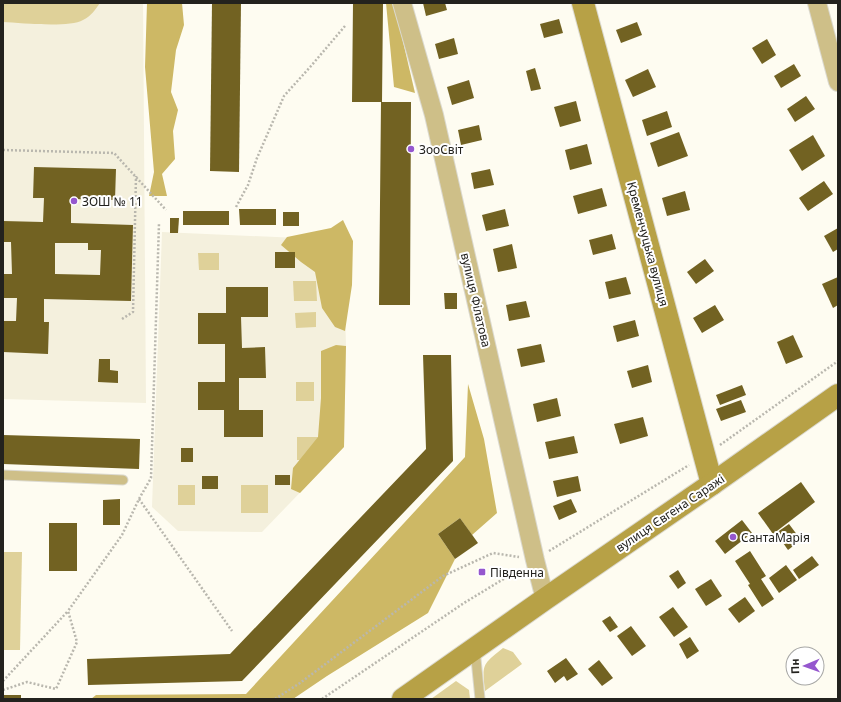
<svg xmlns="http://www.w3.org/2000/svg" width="841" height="702" font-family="'Noto Sans',sans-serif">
	<rect width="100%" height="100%" fill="#fefcf1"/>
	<g fill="#f4f0dd">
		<path d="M3,3H143L146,403L3,399Z"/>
		<path d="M162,232L343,240L346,346L344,447L262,532L178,531L152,507Z"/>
	</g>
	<g fill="#dfd199">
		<path d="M3,3H100C95,10 91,16 83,20C69,28 21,23 3,22Z"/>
		<path d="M198,253H219V270H199Z"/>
		<path d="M293,281H316L317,301H294Z"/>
		<path d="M316,312V327L296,328L295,313Z"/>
		<rect x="296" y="382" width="18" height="19"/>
		<rect x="297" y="437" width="21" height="23"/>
		<rect x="178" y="485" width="17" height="20"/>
		<rect x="241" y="485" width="27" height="28"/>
		<path d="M3,552H22L20,650H3Z"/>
		<path d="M503,648L513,652L522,664L485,691C482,664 482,665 503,648Z"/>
		<path d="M456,681L469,690L470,699H431Z"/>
	</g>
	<g fill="#cdb865">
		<path d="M147,3H182L184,25L176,50L171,92L178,110L173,131L175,159L162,174L167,196H149L154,172L145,67Z"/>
		<path d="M386,3H394L415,93L394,87Z"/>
		<path d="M343,220L353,241L352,285L345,331L335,327L322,308L315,272L301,262L281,245L287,237L331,228Z"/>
		<path d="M336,345L346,346L344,447L300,493L291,489L293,468L318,437L321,398V351Z"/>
		<path d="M468,384L484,439L497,513L472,535L460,518L438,534L455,559L428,613L327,676L293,699H91L96,695L246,694L465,457Z"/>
	</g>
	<g fill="#726222" fill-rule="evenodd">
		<path d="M212,3H241L239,172L210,171Z"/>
		<path d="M353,3H383L382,102H411L410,305H379L381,102H352Z"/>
		<path d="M423,3H445L447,10L426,16Z"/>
		<path d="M559,19L563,33L544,38L540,24Z"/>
		<path d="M637,22L642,35L621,43L616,30Z"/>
		<path d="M454,38L458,54L439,59L435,44Z"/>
		<path d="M767,39L776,55L762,64L752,48Z"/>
		<path d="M794,64L801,76L781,88L774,76Z"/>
		<path d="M535,68L541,89L531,91L526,71Z"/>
		<path d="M648,69L656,87L633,97L625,80Z"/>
		<path d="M469,80L474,98L452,105L447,87Z"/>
		<path d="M806,96L815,109L795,122L787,109Z"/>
		<path d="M576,101L581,121L560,127L554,107Z"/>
		<path d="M667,111L672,127L647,136L642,120Z"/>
		<path d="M479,125L482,140L461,145L458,130Z"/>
		<path d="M679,132L688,156L658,167L650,143Z"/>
		<path d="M813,135L825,156L802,171L789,150Z"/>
		<path d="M587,144L592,164L570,170L565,150Z"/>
		<path d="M34,167L116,169L115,200L71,199V223L133,225L131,301L44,299V322H49L48,354L3,352V321H16L17,298H3V274H12L11,242H3V221L43,222L44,198H33ZM55,243H88V250H101L100,275L55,274Z"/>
		<path d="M490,169L494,185L474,189L471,173Z"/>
		<path d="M824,181L833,194L808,211L799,198Z"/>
		<path d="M602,188L607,206L578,214L573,196Z"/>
		<path d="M685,191L690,210L667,216L662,198Z"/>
		<path d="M239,209H276V225H240Z"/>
		<path d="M505,209L509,226L486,231L482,215Z"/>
		<rect x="183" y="211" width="46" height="14"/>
		<rect x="283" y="212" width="16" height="14"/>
		<path d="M170,218H179L178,233H170Z"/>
		<path d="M838,228V249L833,252L824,236Z"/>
		<path d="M612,234L616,249L593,255L589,240Z"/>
		<path d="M512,244L517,268L498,272L493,249Z"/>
		<rect x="275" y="252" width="20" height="16"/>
		<path d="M705,259L714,271L696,284L687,272Z"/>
		<path d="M626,277L631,294L609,299L605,282Z"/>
		<path d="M838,277V305L833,308L822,284Z"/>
		<path d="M226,287H268V317H241L242,348L265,347L266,378H239V410H263V437H224V410H198V382H225V344H198V313H226Z"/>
		<path d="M444,293H457V309H445Z"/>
		<path d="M526,301L530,317L509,321L506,305Z"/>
		<path d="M715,305L724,320L702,333L693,318Z"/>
		<path d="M635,320L639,336L617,342L613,326Z"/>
		<path d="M793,335L803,357L786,364L777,342Z"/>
		<path d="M541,344L545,362L521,367L517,349Z"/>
		<path d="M423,355H451L453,461L242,681L88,685L87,659L230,654L426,449Z"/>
		<path d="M99,359H110V370L118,371V383L98,382Z"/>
		<path d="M648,365L652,382L632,388L627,371Z"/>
		<path d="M742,385L746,395L720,405L716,395Z"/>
		<path d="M557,398L561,416L537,422L533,404Z"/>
		<path d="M741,400L746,412L721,421L716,409Z"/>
		<path d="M643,417L648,436L620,444L614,424Z"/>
		<path d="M3,435L140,439L139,469L3,464Z"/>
		<path d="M574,436L578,453L549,459L545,442Z"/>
		<rect x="181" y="448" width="12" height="14"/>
		<rect x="275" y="475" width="15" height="10"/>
		<rect x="202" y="476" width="16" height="13"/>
		<path d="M578,476L581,491L557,497L553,481Z"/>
		<path d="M801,482L815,502L773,534L758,513Z"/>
		<path d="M120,499V525H103V500Z"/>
		<path d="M571,499L577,512L559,520L553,506Z"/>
		<path d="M460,518L478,543L455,559L438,534Z"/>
		<path d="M742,520L752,533L725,554L715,541Z"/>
		<rect x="49" y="523" width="28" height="48"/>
		<path d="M789,524L801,540L788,550L776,533Z"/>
		<path d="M750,551L766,576L761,579L774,599L762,607L748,585L750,584L735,561Z"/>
		<path d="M812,556L819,565L799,579L793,570Z"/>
		<path d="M786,565L797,580L779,593L769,578Z"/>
		<path d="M678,570L686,583L678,589L669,576Z"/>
		<path d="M711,579L722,596L706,606L695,589Z"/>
		<path d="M745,597L755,611L739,623L728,609Z"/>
		<path d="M673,607L688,627L674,637L659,617Z"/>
		<path d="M610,616L618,627L610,632L602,621Z"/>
		<path d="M631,626L646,646L632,656L617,636Z"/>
		<path d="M690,637L699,651L687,659L679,644Z"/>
		<path d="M566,658L578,674L567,681L564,676L555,683L547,671Z"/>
		<path d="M599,660L613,678L602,686L588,669Z"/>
		<rect x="3" y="695" width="18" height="4"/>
	</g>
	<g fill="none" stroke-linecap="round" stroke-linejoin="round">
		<defs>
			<g id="lane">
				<path d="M3,475L123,480"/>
				<path d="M475,649L480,699"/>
			</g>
			<g id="street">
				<path d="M402,3L434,115L535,560L545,599"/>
				<path d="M817,3L838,82"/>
			</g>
			<g id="secondary">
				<path d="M583,3L712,484"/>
				<path d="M403,699L545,599L712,484L838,395"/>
			</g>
		</defs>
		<use href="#lane" stroke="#dbd9cf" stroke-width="11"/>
		<use href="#street" stroke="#dbd9cf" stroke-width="20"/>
		<use href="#secondary" stroke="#dbd9cf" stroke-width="24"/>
		<g stroke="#b9b7ae" stroke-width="2.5" stroke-dasharray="2 2" stroke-linecap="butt">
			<path d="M3,150L114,153L166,210"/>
			<path d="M236,207L248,185L257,158L284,96L311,66L345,26"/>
			<path d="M122,319L133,312L136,176"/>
			<path d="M720,445L838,361"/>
			<path d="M139,499L232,631"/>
			<path d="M549,551L689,465"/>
			<path d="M3,681L68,611"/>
			<path d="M3,690L27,682L56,689L77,642L68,611L122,535L139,499L151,478L159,223"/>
			<path d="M275,699L300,683L443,576L493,553L519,557"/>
			<path d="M322,699L464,603L520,569"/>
		</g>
		<use href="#lane" stroke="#cebf88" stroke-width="9"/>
		<use href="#street" stroke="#cebf88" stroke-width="18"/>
		<use href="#secondary" stroke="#b7a146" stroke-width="22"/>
	</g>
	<g fill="#9557ce" stroke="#fff" stroke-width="1.5">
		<circle cx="411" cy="149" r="4"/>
		<circle cx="74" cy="201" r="4"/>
		<circle cx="733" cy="537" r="4"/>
		<rect x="478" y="568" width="8" height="8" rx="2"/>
	</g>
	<g text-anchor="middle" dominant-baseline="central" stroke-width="4" stroke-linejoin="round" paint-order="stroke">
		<g font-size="12" fill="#23221e" stroke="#fff" text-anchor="start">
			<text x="419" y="149">ЗооСвiт</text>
			<text x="82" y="201">ЗОШ № 11</text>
			<text x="741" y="537">СантаМарія</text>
			<text x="490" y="572">Південна</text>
		</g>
		<g font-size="12" fill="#23221e" stroke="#fff">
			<text transform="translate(648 244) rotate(75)">Кременчуцька вулиця</text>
			<text transform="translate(476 300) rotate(77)">вулиця Філатова</text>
			<text transform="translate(670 513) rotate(-34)">вулиця Євгена Саражі</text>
		</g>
	</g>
	<rect width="841" height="702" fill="none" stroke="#23221e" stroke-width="8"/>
	<g transform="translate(805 666) rotate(268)"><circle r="19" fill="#ffffff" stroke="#a7a7a5"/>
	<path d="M0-3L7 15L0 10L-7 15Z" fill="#9557ce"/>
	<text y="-6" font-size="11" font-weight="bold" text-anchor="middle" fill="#23221e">Пн</text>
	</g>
</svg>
